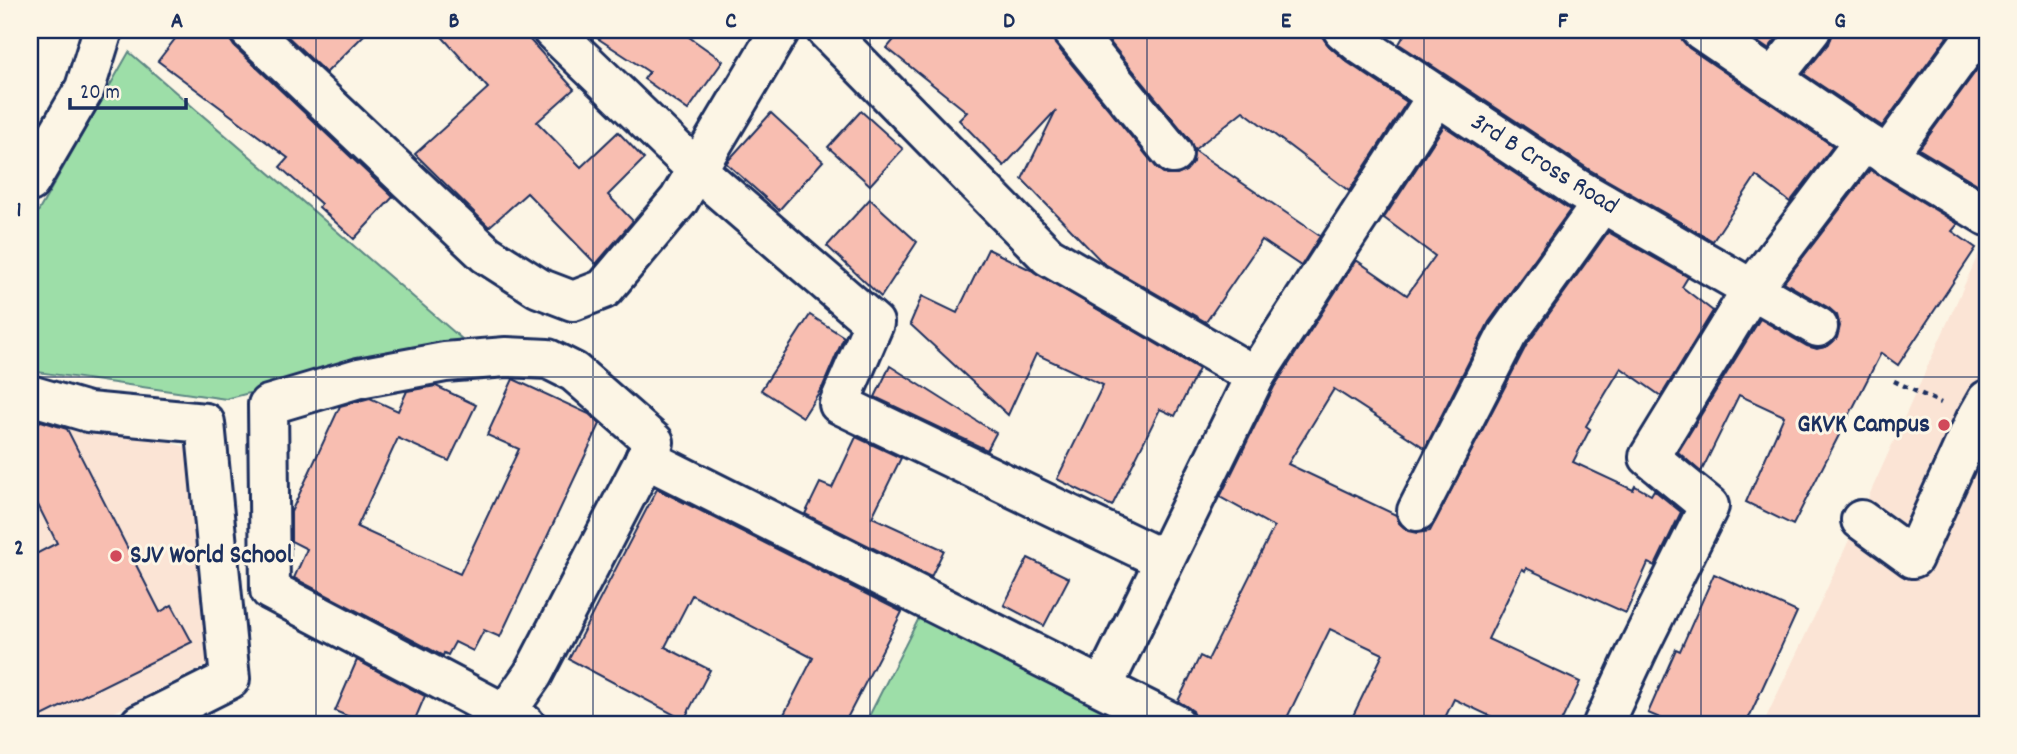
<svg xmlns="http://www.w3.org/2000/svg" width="2017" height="754" font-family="Dekko,sans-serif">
	<rect width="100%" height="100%" fill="#fcf5e5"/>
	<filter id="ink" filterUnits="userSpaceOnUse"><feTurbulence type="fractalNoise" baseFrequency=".0143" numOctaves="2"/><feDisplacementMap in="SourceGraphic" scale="14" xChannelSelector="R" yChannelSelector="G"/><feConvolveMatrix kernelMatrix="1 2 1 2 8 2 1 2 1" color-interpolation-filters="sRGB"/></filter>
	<g filter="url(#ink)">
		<g fill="#fbe4d5">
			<path d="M1987,235V724H1763L1815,615Z"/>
			<path d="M30,406L194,449L211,663L91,724H30Z"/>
		</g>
		<g fill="#9ddea8" stroke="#5c8683" stroke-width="2">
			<path d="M129,52L462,339L226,399L30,371V226Z"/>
			<path d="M921,614L1135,724H865Z"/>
		</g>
		<g fill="#f8beb1" stroke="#1b2f5e" stroke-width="2">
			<path d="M182,30H228V37L234,46L393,197L354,239L319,207L321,204L280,167L288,158L158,61Z"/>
			<path d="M281,30H369L326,73Z"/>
			<path d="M436,30H521L574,89L537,122L581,167L618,132L644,159L608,195L633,221L596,264L527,193L489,227L415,154L488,88Z"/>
			<path d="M585,30H679L723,61L688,110L644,79L649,72Z"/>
			<path d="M902,30H1051L1055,44L1157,168L1166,175H1177L1186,171L1193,162L1194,150L1320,236L1301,266L1262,240L1206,322L1103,263L1022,179L1056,110L1004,166L959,120L967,112L887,48Z"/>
			<path d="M1100,30H1317L1329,46L1347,62L1407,102L1349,191L1243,111L1194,150L1190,140Z"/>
			<path d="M1407,30H1679L1682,40L1689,48L1833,146L1790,202L1756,176L1713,241L1590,170L1399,44Z"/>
			<path d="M1740,30H1783L1768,49Z"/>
			<path d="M1832,30H1952L1882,126L1804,74L1828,44Z"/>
			<path d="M1987,56V183L1984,188L1919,149Z"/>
			<path d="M861,111L903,149L870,185L828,147Z"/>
			<path d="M771,113L823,161L779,210L726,163Z"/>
			<path d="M1444,126L1570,210L1489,322L1425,448L1334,389L1288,464L1396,515L1399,523L1408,531L1417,533L1430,531L1526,346L1608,232L1688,277L1682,287L1713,311L1661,396L1621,368L1586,426L1590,429L1573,462L1633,490L1635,486L1651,495L1654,490L1681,512L1655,566L1648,563L1626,613L1526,568L1525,571L1522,569L1488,639L1580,682L1560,724H1507L1454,699L1442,724H1349L1383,654L1330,629L1284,724H1205L1196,720L1193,711L1178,701L1200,656L1208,660L1274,527L1220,497L1274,387L1356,260L1407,295L1435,256L1384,218Z"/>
			<path d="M1870,170L1958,224L1952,231L1976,248L1898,365L1881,353L1793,525L1746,502L1784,416L1739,395L1701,472L1678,452L1760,319L1807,346L1817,349L1828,346L1837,338L1840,326L1837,315L1829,308L1784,282Z"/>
			<path d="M870,199L917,242L881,297L827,246Z"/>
			<path d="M988,249L1031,270L1199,369L1175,416L1160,409L1112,506L1057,479L1103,385L1036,354L1008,415L910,324L922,296L957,313Z"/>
			<path d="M810,315L844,337L823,386L803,417L761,390Z"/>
			<path d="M890,366L996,433L987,450L875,397Z"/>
			<path d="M513,379L589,414L600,424L500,637L484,630L473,651L455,642L448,655L444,653L443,656L294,578L307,549L291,541V512L340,406L370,398L398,411L407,391L436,386L476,405L449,461L398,438L357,527L460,574L519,449L487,435Z"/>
			<path d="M41,421L67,429L160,612L172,605L192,642L30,722V557L57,543L30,489V427Z"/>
			<path d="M856,437L901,458L872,517L944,550L931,577L805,514L820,483L832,488Z"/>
			<path d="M657,489L902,612L844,724H779L813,658L692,595L665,647L710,670L684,720L569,659Z"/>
			<path d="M1028,558L1069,578L1044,626L1004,605Z"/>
			<path d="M1714,574L1797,612L1746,724H1674L1648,713L1676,649L1680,651Z"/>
			<path d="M357,660L425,696L413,724H366L335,711Z"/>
		</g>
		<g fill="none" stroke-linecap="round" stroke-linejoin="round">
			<defs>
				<g id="minor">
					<path d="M249,30L486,254L539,288L573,301L604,289L679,200L780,30"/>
					<path d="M552,30L698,171L874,323L839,404L1164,560"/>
					<path d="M826,30L1048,256L1255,376"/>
					<path d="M1072,30L1173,154"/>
					<path d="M1343,30L1361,45L1578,189L1818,327"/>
					<path d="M1701,30L1864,141L1987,216"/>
					<path d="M1772,79L1811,30"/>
					<path d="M1887,156L1979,30"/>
					<path d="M30,182L85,88L103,30"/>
					<path d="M30,395L88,412L205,423L230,679L140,724"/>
					<path d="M645,458L1175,724"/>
					<path d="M1417,511L1507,335L1602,203"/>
					<path d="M1861,520L1913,558L1975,421L1987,400"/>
					<path d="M1109,674L1255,376L1437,96"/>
					<path d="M498,724L533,674L654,442L574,372L548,359L506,357L445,362L359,378L268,405L270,590L506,714L525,724"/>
					<path d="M1603,724L1640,645L1709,506L1649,457L1752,289L1864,141"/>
				</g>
			</defs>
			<use href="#minor" stroke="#1b2f5e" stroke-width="44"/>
			<path stroke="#1b2f5e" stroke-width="4.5" stroke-dasharray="5 5" stroke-linecap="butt" d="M1894,381L1941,403"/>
			<use href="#minor" stroke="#fcf5e5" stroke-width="38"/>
		</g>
	</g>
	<path fill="none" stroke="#1b2f5e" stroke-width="2" stroke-opacity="0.55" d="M316,30V724M593,30V724M870,30V724M1147,30V724M1424,30V724M1701,30V724M30,377H1987"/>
	<g fill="#d1495b" stroke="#fcf5e5" stroke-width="2.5">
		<circle cx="1944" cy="425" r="7"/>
		<circle cx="116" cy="556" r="7"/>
	</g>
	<g text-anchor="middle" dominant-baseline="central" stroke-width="6" stroke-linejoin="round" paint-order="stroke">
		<g font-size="26" fill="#1b2f5e" stroke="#fcf5e5">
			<text transform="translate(1544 165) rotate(32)">3rd B Cross Road</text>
		</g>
		<g font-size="26" font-weight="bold" fill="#1b2f5e" stroke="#fcf5e5" text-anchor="end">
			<text x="1930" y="425">GKVK Campus</text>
			<text x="130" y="556" text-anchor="start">SJV World School</text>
		</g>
	</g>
	<rect width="2017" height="754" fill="none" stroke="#fcf5e5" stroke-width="77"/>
	<path d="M70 98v10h116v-10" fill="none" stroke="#1b2f5e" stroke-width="3.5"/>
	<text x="80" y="98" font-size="21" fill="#1b2f5e" stroke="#fcf5e5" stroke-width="5" paint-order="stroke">20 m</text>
	<rect x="38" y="38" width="1941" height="678" fill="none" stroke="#1b2f5e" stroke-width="2.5"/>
	<g font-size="23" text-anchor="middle" font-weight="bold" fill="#1b2f5e">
		<text x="177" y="27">A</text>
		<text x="454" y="27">B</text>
		<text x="731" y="27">C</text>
		<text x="1009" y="27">D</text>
		<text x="1286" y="27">E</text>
		<text x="1563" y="27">F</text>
		<text x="1840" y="27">G</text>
		<text x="19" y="216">1</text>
		<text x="19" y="554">2</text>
	</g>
</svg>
